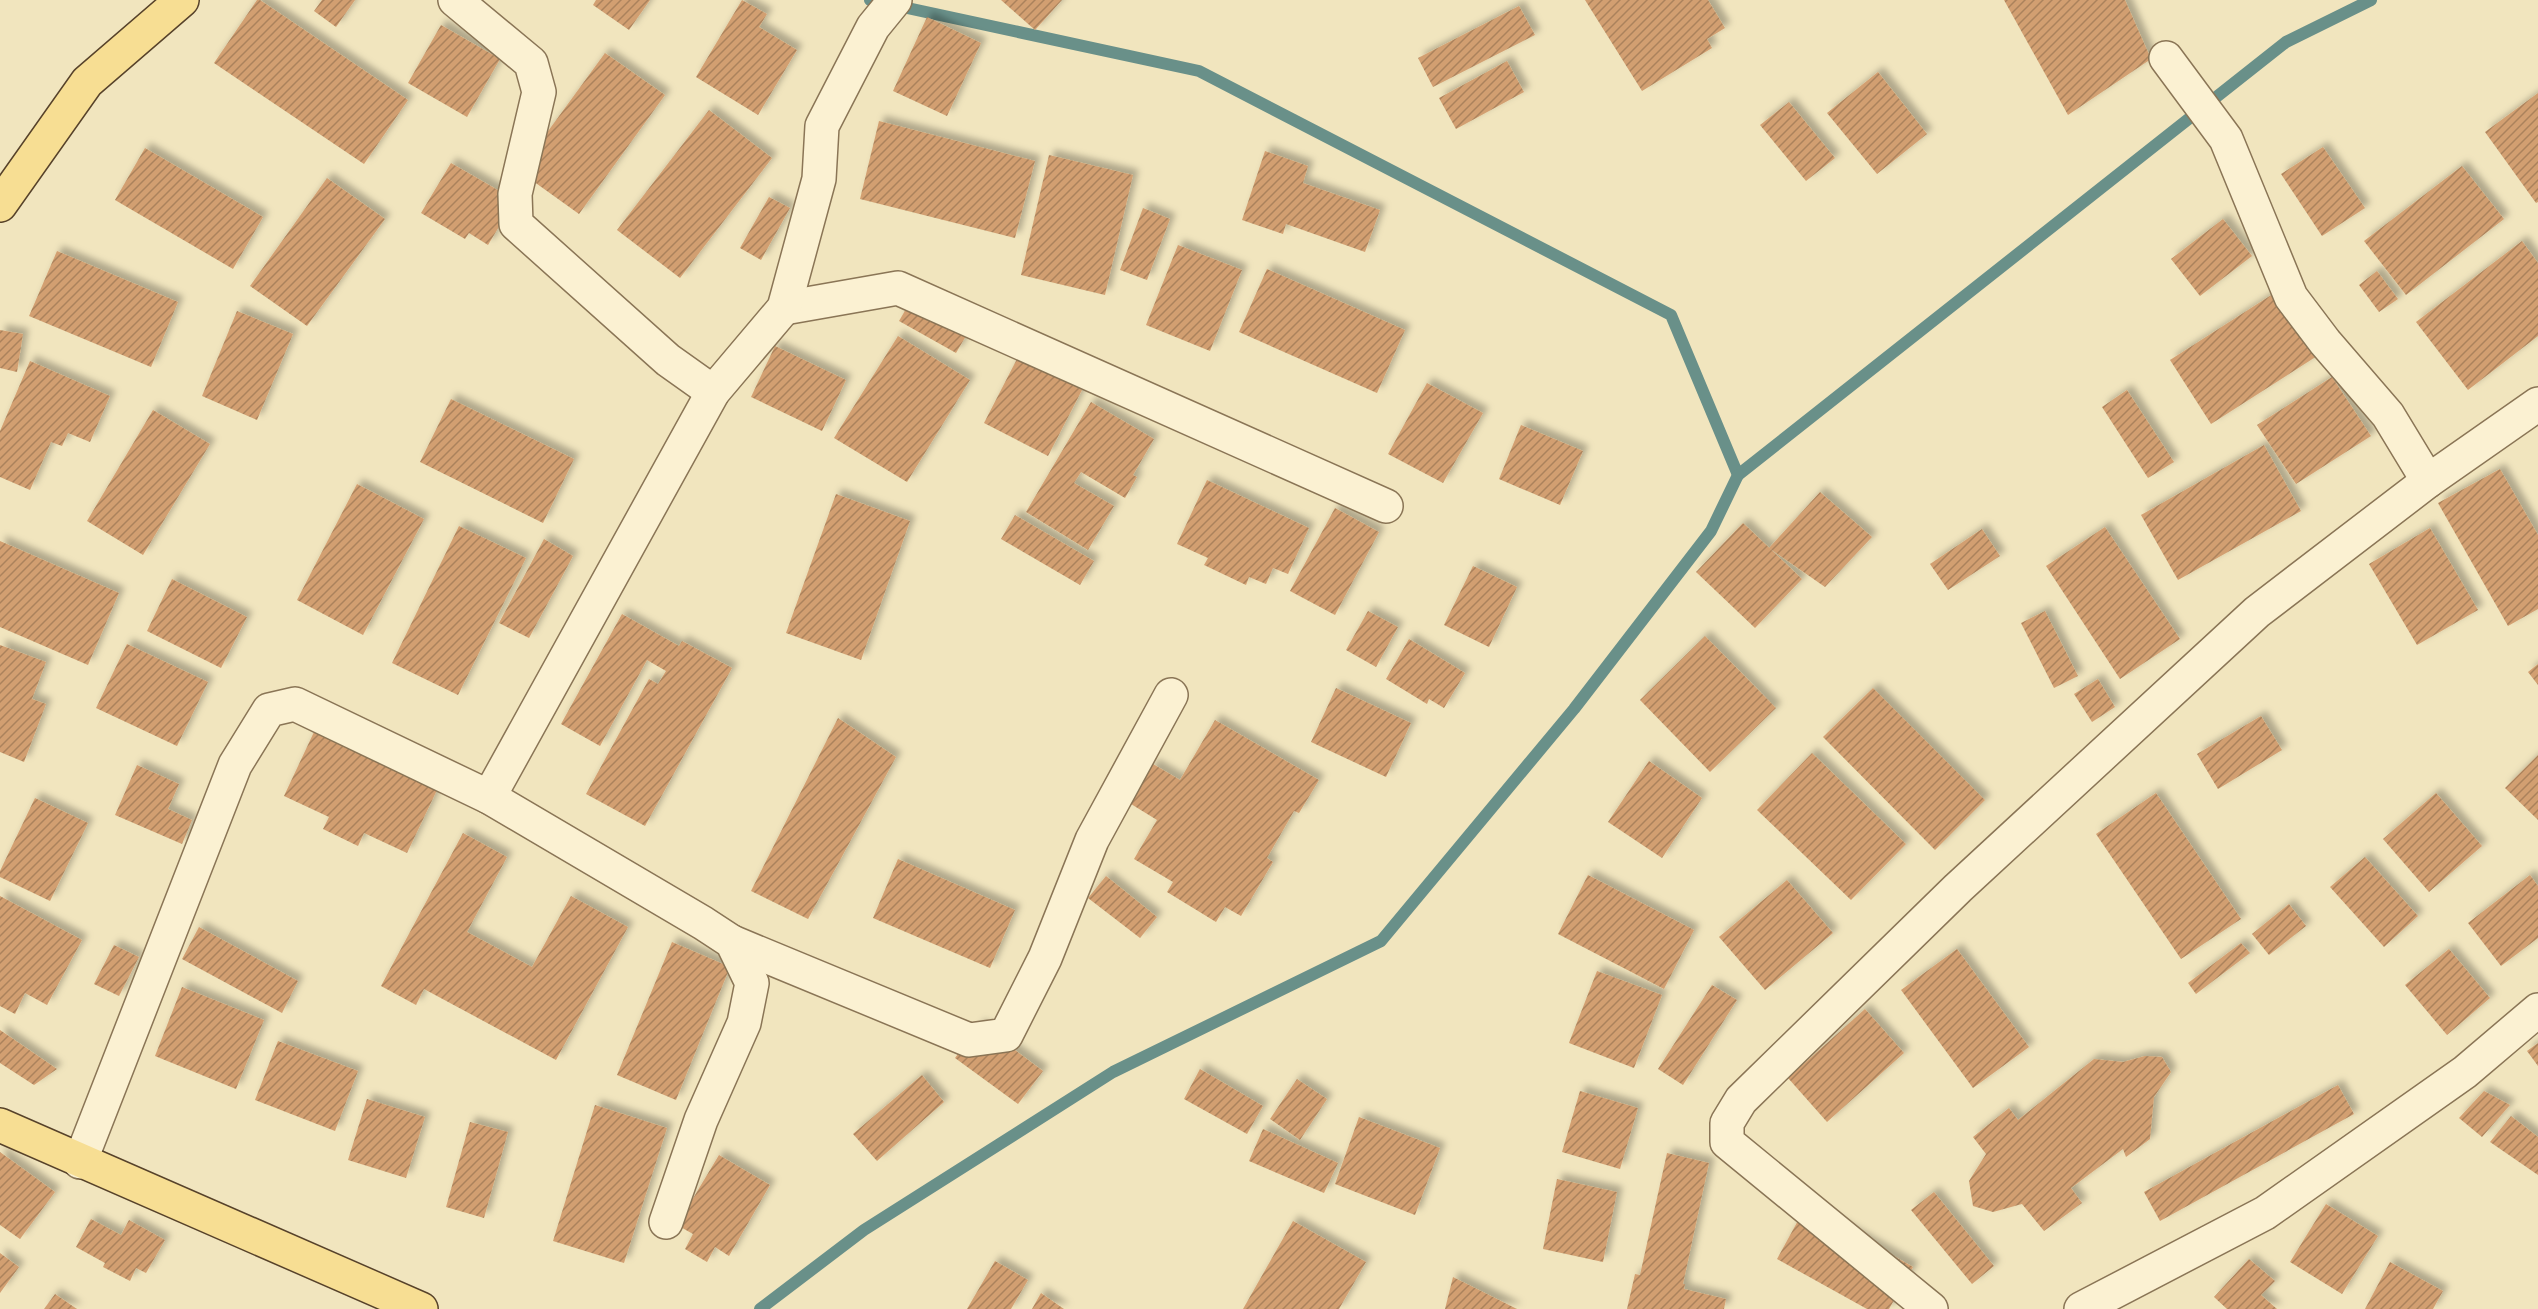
<svg xmlns="http://www.w3.org/2000/svg" width="2538" height="1309" font-family="'Noto Serif',serif">
	<defs>
		<pattern id="building-hatch" width="6" height="6" patternUnits="userSpaceOnUse" patternTransform="scale(1.5)"><rect width="6" height="6" fill="#d29f71"/><path d="M-1 1l2-2M0 6l6-6M5 7l2-2" fill="none" stroke="#ab825c"/></pattern>
		<filter id="shadow"><feDropShadow dx="5.5" dy="-5.5" stdDeviation="3" flood-color="#0004"/></filter>
	</defs>
	<rect width="100%" height="100%" fill="#f1e5be"/>
	<g fill="none" stroke-linecap="round" stroke-linejoin="round">
		<g stroke="#699089" stroke-width="12">
			<path d="M870,0L1199,71L1671,315L1738,475L2286,42L2371,0"/>
			<path d="M760,1309L864,1230L1113,1072L1381,941L1574,709L1711,531L1738,475"/>
		</g>
	</g>
	<g fill="url(#building-hatch)" filter="url(#shadow)">
		<path d="M257,0H260L408,100L364,164L214,63Z"/>
		<path d="M322,0H355L336,27L314,11Z"/>
		<path d="M596,0H650L629,30L593,5Z"/>
		<path d="M742,0L767,14L759,27L797,50L758,115L696,77Z"/>
		<path d="M1001,0H1062L1035,30Z"/>
		<path d="M1585,0H1708L1725,28L1707,39L1712,48L1642,91Z"/>
		<path d="M2004,0H2125L2151,59L2068,115Z"/>
		<path d="M1519,6L1535,35L1433,87L1418,58Z"/>
		<path d="M927,17L981,43L947,116L893,91Z"/>
		<path d="M441,25L500,59L467,117L408,83Z"/>
		<path d="M605,53L665,95L579,214L519,171Z"/>
		<path d="M1507,61L1524,92L1456,129L1439,98Z"/>
		<path d="M1878,72L1927,134L1877,174L1827,113Z"/>
		<path d="M2538,93V202L2536,203L2485,132Z"/>
		<path d="M1789,102L1835,158L1806,181L1760,125Z"/>
		<path d="M709,110L772,158L680,278L617,230Z"/>
		<path d="M879,121L1035,161L1015,238L860,199Z"/>
		<path d="M2323,147L2365,208L2322,236L2281,174Z"/>
		<path d="M145,148L263,217L233,269L115,200Z"/>
		<path d="M1265,151L1308,166L1303,183L1380,210L1365,252L1286,224L1283,234L1242,220Z"/>
		<path d="M1049,155L1133,175L1105,295L1021,275Z"/>
		<path d="M451,163L515,200L488,245L469,233L465,239L421,213Z"/>
		<path d="M2462,166L2504,219L2406,295L2364,241Z"/>
		<path d="M327,178L385,219L307,326L250,286Z"/>
		<path d="M769,197L790,208L761,260L740,248Z"/>
		<path d="M1143,208L1170,219L1147,280L1120,270Z"/>
		<path d="M2223,219L2252,256L2200,296L2171,259Z"/>
		<path d="M2522,241L2538,263V336L2468,390L2416,322Z"/>
		<path d="M1178,245L1242,270L1210,351L1146,325Z"/>
		<path d="M57,251L178,302L151,367L29,316Z"/>
		<path d="M1267,269L1405,330L1377,393L1239,332Z"/>
		<path d="M2377,271L2398,299L2379,312L2359,285Z"/>
		<path d="M2276,292L2317,356L2211,424L2170,360Z"/>
		<path d="M913,297L970,329L956,353L899,321Z"/>
		<path d="M237,311L293,334L257,420L202,396Z"/>
		<path d="M0,330L23,334L17,372L0,368Z"/>
		<path d="M898,336L970,380L907,482L834,438Z"/>
		<path d="M775,346L846,380L822,431L751,397Z"/>
		<path d="M1018,357L1082,390L1048,456L984,423Z"/>
		<path d="M30,361L110,396L90,442L68,433L62,446L51,442L30,490L0,477V431Z"/>
		<path d="M2332,377L2371,436L2296,484L2257,425Z"/>
		<path d="M1427,383L1483,413L1443,483L1388,454Z"/>
		<path d="M2127,390L2174,462L2148,478L2102,407Z"/>
		<path d="M451,399L574,459L543,523L420,462Z"/>
		<path d="M1091,402L1154,439L1133,475L1137,477L1125,498L1081,472L1074,483L1114,506L1088,550L1026,512Z"/>
		<path d="M153,410L210,444L143,555L87,521Z"/>
		<path d="M1521,425L1583,451L1560,505L1499,479Z"/>
		<path d="M2264,445L2301,511L2178,580L2141,515Z"/>
		<path d="M2500,469L2538,535V609L2508,626L2438,503Z"/>
		<path d="M1207,480L1309,528L1288,574L1273,568L1266,584L1249,577L1246,585L1204,565L1208,558L1177,544Z"/>
		<path d="M357,484L424,519L363,635L297,600Z"/>
		<path d="M1820,492L1872,537L1825,587L1769,548Z"/>
		<path d="M836,494L910,521L861,660L786,633Z"/>
		<path d="M1335,508L1379,532L1335,615L1290,591Z"/>
		<path d="M1015,515L1094,561L1080,585L1001,539Z"/>
		<path d="M1743,523L1802,579L1755,628L1696,572Z"/>
		<path d="M459,526L526,558L458,695L392,663Z"/>
		<path d="M2105,527L2180,639L2120,679L2046,566Z"/>
		<path d="M2430,528L2478,610L2417,645L2369,564Z"/>
		<path d="M1982,529L2000,556L1948,590L1930,564Z"/>
		<path d="M544,539L573,556L529,638L499,623Z"/>
		<path d="M0,541L119,593L88,665L0,627Z"/>
		<path d="M1473,566L1517,587L1489,647L1444,625Z"/>
		<path d="M172,579L247,617L221,668L147,631Z"/>
		<path d="M1368,611L1398,627L1376,667L1346,650Z"/>
		<path d="M2045,611L2078,676L2054,688L2021,623Z"/>
		<path d="M622,614L679,646L682,641L732,668L645,826L586,794L649,679L658,684L666,671L647,660L600,746L561,724Z"/>
		<path d="M1705,636L1776,708L1710,772L1640,700Z"/>
		<path d="M1409,639L1465,673L1444,708L1429,699L1427,704L1386,679Z"/>
		<path d="M127,644L208,682L177,746L96,708Z"/>
		<path d="M0,645L46,662L32,699L46,704L24,762L0,752Z"/>
		<path d="M2538,664V685L2528,672Z"/>
		<path d="M2098,679L2115,707L2092,722L2074,694Z"/>
		<path d="M1336,688L1411,723L1386,777L1311,742Z"/>
		<path d="M1873,688L1985,800L1935,850L1823,737Z"/>
		<path d="M2261,716L2282,750L2218,789L2197,754Z"/>
		<path d="M838,718L896,757L808,919L751,891Z"/>
		<path d="M1215,720L1319,780L1299,813L1294,811L1267,858L1273,862L1241,916L1225,907L1216,922L1167,892L1173,882L1134,859L1157,820L1131,804L1153,764L1180,780Z"/>
		<path d="M314,732L437,790L407,853L364,833L358,846L323,829L329,817L284,796Z"/>
		<path d="M1812,753L1906,844L1851,900L1757,810Z"/>
		<path d="M2538,755V820L2505,788Z"/>
		<path d="M1649,761L1702,798L1662,858L1608,822Z"/>
		<path d="M137,765L179,784L168,809L192,820L182,844L115,815Z"/>
		<path d="M2156,793L2241,919L2181,959L2096,834Z"/>
		<path d="M2436,793L2482,846L2429,892L2383,839Z"/>
		<path d="M35,798L88,823L50,901L0,877V871Z"/>
		<path d="M463,833L507,857L467,932L532,967L571,896L628,927L556,1060L424,989L416,1005L381,986Z"/>
		<path d="M2365,857L2418,916L2384,947L2330,887Z"/>
		<path d="M898,859L1015,910L990,968L873,918Z"/>
		<path d="M1588,875L1694,930L1664,989L1558,934Z"/>
		<path d="M2530,875L2538,886V938L2501,966L2468,923Z"/>
		<path d="M1106,876L1157,917L1140,938L1088,898Z"/>
		<path d="M1787,880L1833,933L1765,990L1719,937Z"/>
		<path d="M0,896L82,940L47,1005L25,993L15,1014L0,1006Z"/>
		<path d="M2289,904L2306,926L2269,955L2252,934Z"/>
		<path d="M199,927L298,981L282,1013L182,959Z"/>
		<path d="M672,942L730,967L676,1100L617,1075Z"/>
		<path d="M2241,943L2250,953L2196,994L2188,983Z"/>
		<path d="M114,945L139,957L119,996L94,984Z"/>
		<path d="M1957,949L2029,1047L1973,1088L1901,990Z"/>
		<path d="M2449,949L2490,998L2447,1035L2405,985Z"/>
		<path d="M1597,971L1662,995L1634,1068L1569,1043Z"/>
		<path d="M1712,985L1737,1000L1683,1085L1658,1069Z"/>
		<path d="M182,987L264,1020L236,1089L155,1056Z"/>
		<path d="M1865,1009L1904,1053L1827,1122L1788,1078Z"/>
		<path d="M980,1024L1043,1071L1018,1104L955,1058Z"/>
		<path d="M0,1030L57,1069L34,1085L0,1063Z"/>
		<path d="M278,1041L358,1071L335,1131L255,1100Z"/>
		<path d="M2538,1043V1066L2527,1051Z"/>
		<path d="M2145,1056L2162,1057L2171,1072L2154,1097L2150,1139L2126,1157L2123,1149L2071,1188L2082,1203L2044,1231L2022,1204L1993,1212L1973,1206L1969,1181L1986,1154L1973,1137L2009,1108L2018,1120L2094,1059L2123,1062Z"/>
		<path d="M1200,1069L1263,1106L1247,1134L1184,1099Z"/>
		<path d="M922,1075L944,1102L877,1161L853,1134Z"/>
		<path d="M1297,1079L1327,1099L1300,1140L1270,1119Z"/>
		<path d="M2338,1085L2354,1114L2160,1221L2144,1192Z"/>
		<path d="M1580,1091L1638,1108L1620,1169L1562,1152Z"/>
		<path d="M2484,1091L2510,1105L2482,1137L2459,1118Z"/>
		<path d="M367,1099L425,1117L406,1178L348,1160Z"/>
		<path d="M595,1105L667,1128L624,1263L553,1241Z"/>
		<path d="M2511,1116L2538,1137V1175L2490,1142Z"/>
		<path d="M1359,1117L1440,1148L1415,1215L1335,1184Z"/>
		<path d="M470,1122L508,1132L484,1218L446,1207Z"/>
		<path d="M1263,1129L1338,1163L1324,1193L1249,1161Z"/>
		<path d="M0,1152L55,1192L20,1239L0,1225Z"/>
		<path d="M1667,1153L1709,1163L1683,1284H1685L1684,1289L1726,1299L1724,1309H1627L1635,1274L1640,1275Z"/>
		<path d="M719,1155L770,1185L729,1256L715,1247L707,1262L685,1249L693,1234L677,1225Z"/>
		<path d="M1557,1179L1617,1192L1603,1262L1543,1249Z"/>
		<path d="M1934,1192L1994,1266L1972,1284L1911,1210Z"/>
		<path d="M2326,1204L2378,1236L2342,1294L2290,1262Z"/>
		<path d="M1806,1206L1913,1267L1889,1309H1867L1777,1259Z"/>
		<path d="M91,1219L121,1235L129,1220L165,1240L146,1273L136,1268L130,1281L103,1267L105,1263L76,1247Z"/>
		<path d="M1293,1221L1366,1262L1339,1309H1243Z"/>
		<path d="M0,1253L19,1267L0,1293Z"/>
		<path d="M2249,1259L2275,1281L2261,1295L2277,1309H2227L2214,1297Z"/>
		<path d="M995,1261L1028,1280L1011,1309H967Z"/>
		<path d="M2390,1262L2443,1291L2433,1309H2365Z"/>
		<path d="M1453,1277L1517,1309H1445Z"/>
		<path d="M1041,1293L1064,1309H1032Z"/>
		<path d="M55,1294L77,1309H44Z"/>
	</g>
	<g fill="none" stroke-linecap="round" stroke-linejoin="round">
		<defs>
			<g id="minor">
				<path d="M455,0L531,63L539,92L515,194L516,224L668,360L713,392"/>
				<path d="M2166,58L2226,139L2291,297L2325,342L2388,415L2428,481"/>
				<path d="M784,308L898,288L1386,506"/>
				<path d="M489,797L713,392L784,308L819,179L822,126L873,27L895,0"/>
				<path d="M732,942L969,1040L1006,1035L1045,958L1092,840L1171,695"/>
				<path d="M80,1162L235,765L269,710L295,704L489,797L703,923L732,942L752,983L744,1023L701,1120L666,1222"/>
				<path d="M1931,1309L1727,1142V1123L1741,1100L1958,888L2257,612L2428,481L2538,404"/>
				<path d="M2081,1309L2265,1213L2465,1072L2538,1010"/>
			</g>
			<g id="major">
				<path d="M0,205L87,82L182,0"/>
				<path d="M0,1125L421,1309"/>
			</g>
		</defs>
		<use href="#minor" stroke="#8a7556" stroke-width="36"/>
		<use href="#major" stroke="#57422a" stroke-width="36"/>
		<use href="#minor" stroke="#fbf1d2" stroke-width="33"/>
		<use href="#major" stroke="#f7de93" stroke-width="33"/>
	</g>
</svg>
